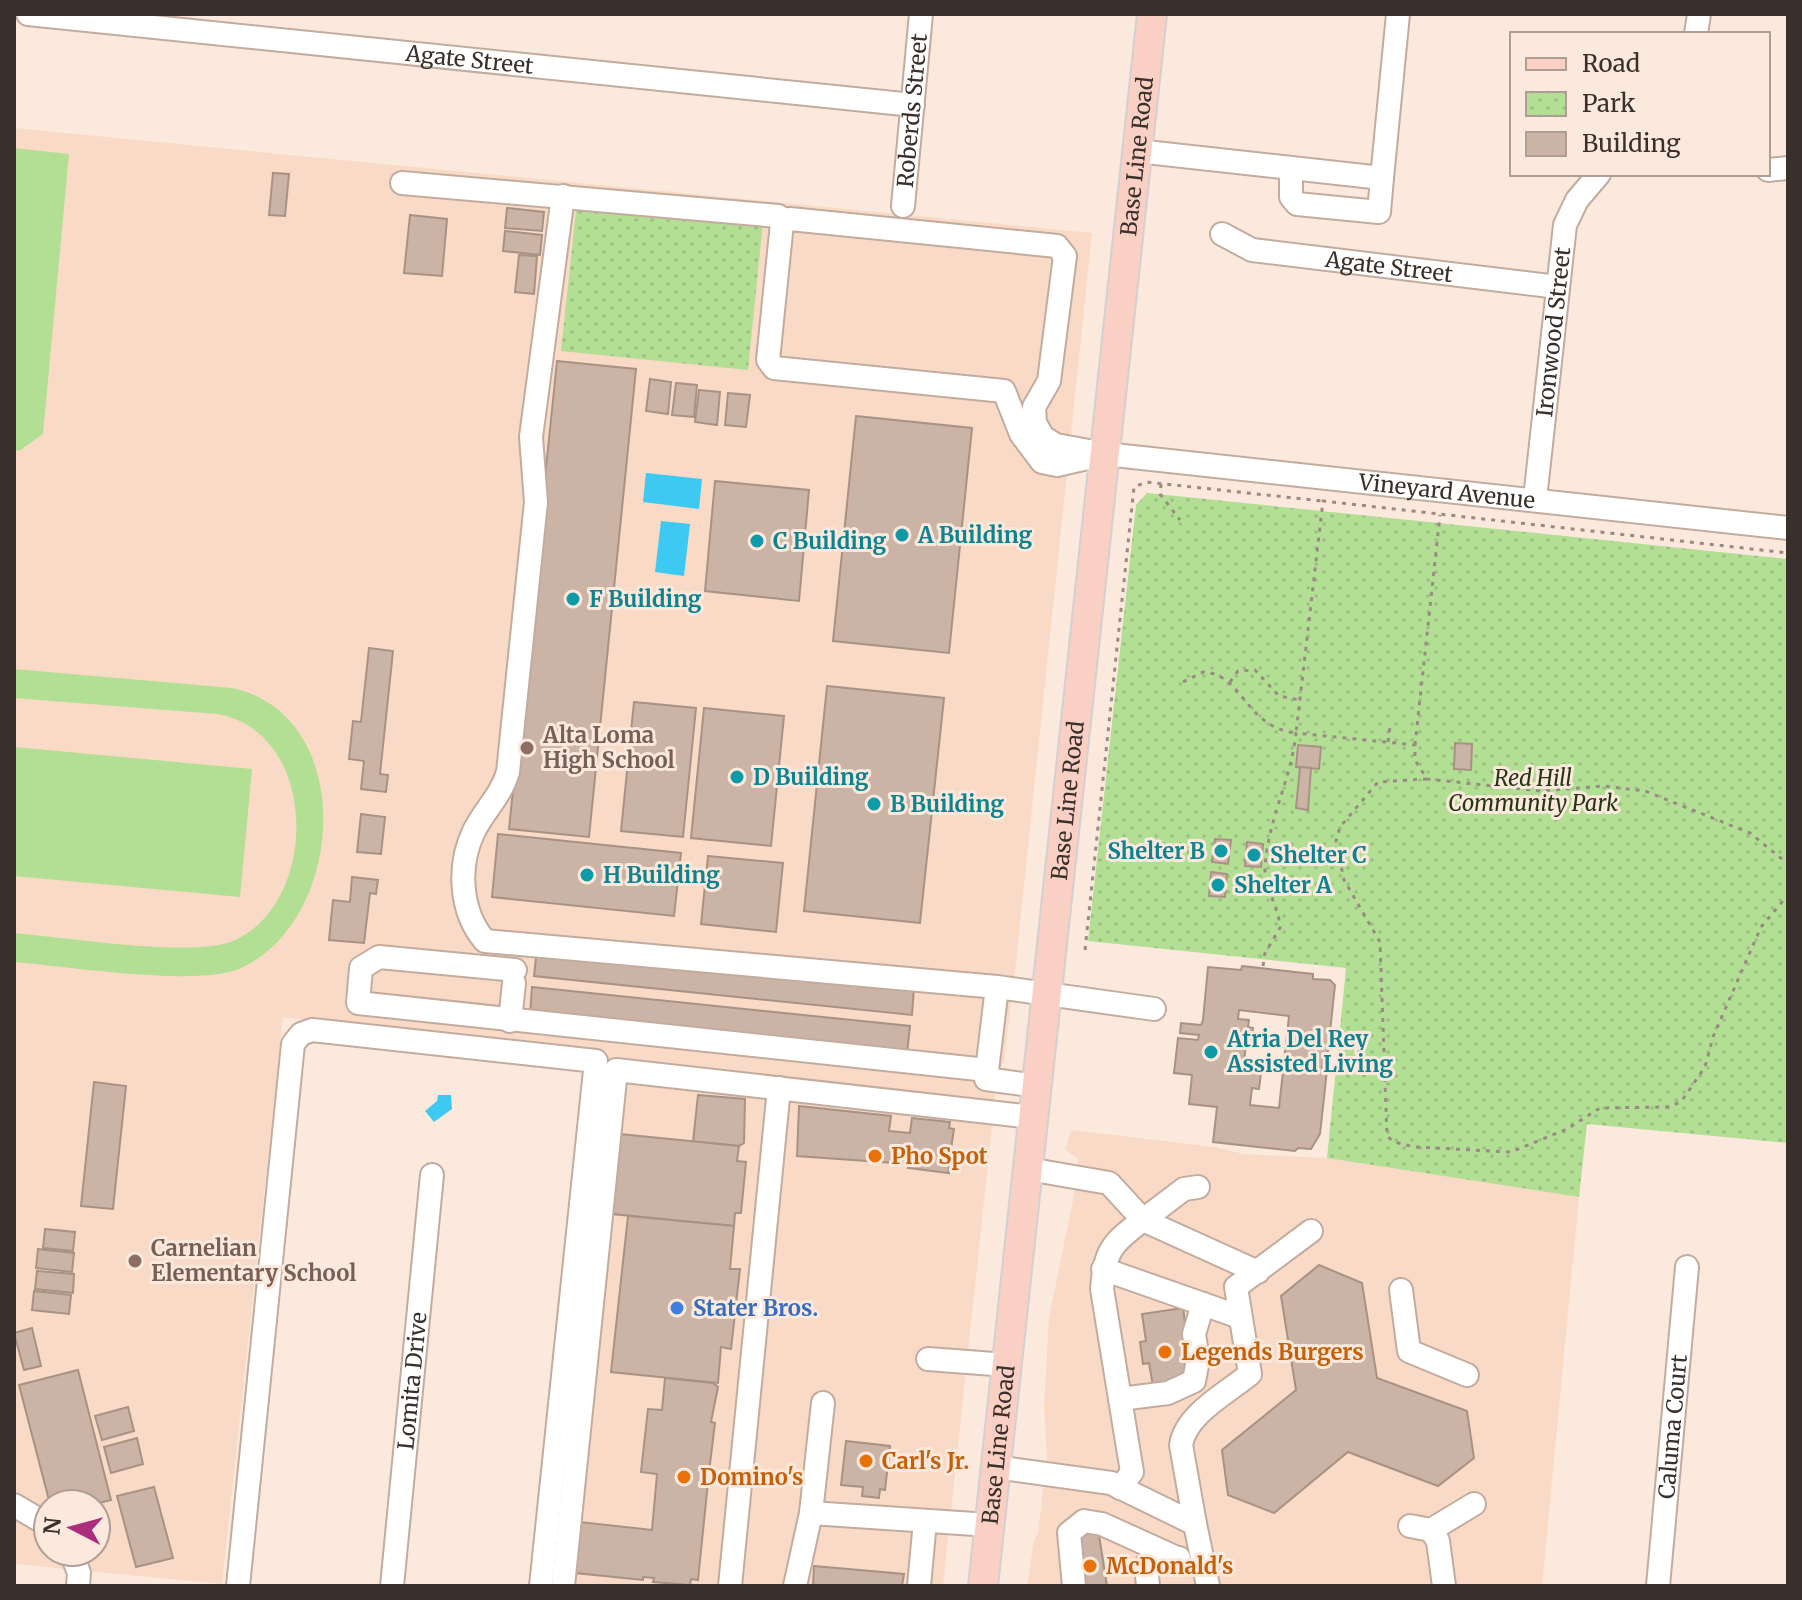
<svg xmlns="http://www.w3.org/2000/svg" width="1802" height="1600" viewBox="0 0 1802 1600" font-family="Merriweather,serif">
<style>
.built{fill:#f8dac6;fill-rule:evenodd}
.green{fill:#b3df95}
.park{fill:url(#park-dots)}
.water{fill:#3dc9f1}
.building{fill:#cbb4a6;stroke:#a89284;stroke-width:2;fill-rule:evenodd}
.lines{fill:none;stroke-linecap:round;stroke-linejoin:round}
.minor-casing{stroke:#c3ac9e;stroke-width:26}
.major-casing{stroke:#d3d1d0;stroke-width:32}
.path{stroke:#998b83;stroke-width:3;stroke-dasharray:4 6;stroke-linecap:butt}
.minor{stroke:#fff;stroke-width:22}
.major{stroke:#facfc4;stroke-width:28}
.culture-dot{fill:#0f9aa8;stroke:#fce9dd;stroke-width:3}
.education-dot{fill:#8d6e63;stroke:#fce9dd;stroke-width:3}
.food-dot{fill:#e8710a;stroke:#fce9dd;stroke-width:3}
.shop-dot{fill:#3f7fe0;stroke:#fce9dd;stroke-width:3}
.labels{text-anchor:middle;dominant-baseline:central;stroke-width:6;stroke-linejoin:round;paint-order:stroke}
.street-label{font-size:22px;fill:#39302b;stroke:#fce9dd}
.culture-label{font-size:22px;font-weight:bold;fill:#0d838f;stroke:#fce9dd;text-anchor:start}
.education-label{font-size:22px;font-weight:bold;fill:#785e54;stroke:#fce9dd;text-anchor:start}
.park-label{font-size:22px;font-style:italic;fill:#233713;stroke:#fce9dd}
.food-label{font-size:22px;font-weight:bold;fill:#c56008;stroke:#fce9dd;text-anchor:start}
.shop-label{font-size:22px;font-weight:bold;fill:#366cbe;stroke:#fce9dd;text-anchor:start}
</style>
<defs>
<pattern id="park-dots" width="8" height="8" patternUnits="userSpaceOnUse" patternTransform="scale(2)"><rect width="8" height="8" fill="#b3df95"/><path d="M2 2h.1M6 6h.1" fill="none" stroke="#9bc081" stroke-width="1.8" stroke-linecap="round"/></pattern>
</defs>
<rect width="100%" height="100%" fill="#fce9dd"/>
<!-- built -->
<g class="built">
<path d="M14,128L1092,233L1016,962L1004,1062L998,1070L943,1586H549L607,1051L283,1017L222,1584L14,1564ZM48,1504H96V1552H48Z"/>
<polygon points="1071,1130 1215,1147 1244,1154 1327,1158 1579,1197 1542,1586 1027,1586 1034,1540 1038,1533 1047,1458 1044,1406 1049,1318 1074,1195 1078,1159 1065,1149"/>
</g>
<!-- green -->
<g class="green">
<polygon points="14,148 69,154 43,434 19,451 14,450"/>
<path d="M14,669L232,688C359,715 346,923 239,969C195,987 66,966 14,962V933C63,937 193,958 233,941C321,903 319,731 217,714L14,698Z"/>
<polygon points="14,747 252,769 240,897 14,876"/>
</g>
<!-- park -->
<g class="park">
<polygon points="577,202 763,222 748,370 561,351"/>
<polygon points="1147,493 1788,559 1788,1143 1587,1124 1579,1197 1327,1158 1346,968 1088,941 1136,505"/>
</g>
<!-- water -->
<g class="water">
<polygon points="646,473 702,479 699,509 643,502"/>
<polygon points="661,521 690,524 684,576 655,572"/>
<polygon points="438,1095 451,1095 452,1109 434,1122 425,1111 437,1101"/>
</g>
<!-- building -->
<g class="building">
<polygon points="273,173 289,174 285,216 269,215"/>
<polygon points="507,208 544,212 542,231 505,228"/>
<polygon points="410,215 447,219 442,276 404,273"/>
<polygon points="505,231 542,235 540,255 503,251"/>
<polygon points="519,255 537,256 534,294 515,292"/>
<polygon points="557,361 636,369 589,837 509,829"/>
<polygon points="650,379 671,382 668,414 646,411"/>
<polygon points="676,383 697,385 694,417 672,415"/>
<polygon points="699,390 720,392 717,425 695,422"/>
<polygon points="728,393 750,395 746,427 725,425"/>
<polygon points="856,416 972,428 949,653 833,641"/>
<polygon points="715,481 809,490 799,601 705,591"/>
<polygon points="369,648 393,651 380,774 388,775 386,792 361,789 364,761 349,759 353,721 361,722"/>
<polygon points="827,686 944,698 920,923 804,911"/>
<polygon points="634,702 696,708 683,837 621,831"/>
<polygon points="704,708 784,716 771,846 691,838"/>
<polygon points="1455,743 1472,744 1471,770 1454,769"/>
<polygon points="1298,745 1321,747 1319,769 1296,767"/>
<polygon points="1300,767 1311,768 1308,810 1296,808"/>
<polygon points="361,814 385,817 381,854 357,852"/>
<polygon points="498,834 681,853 674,916 492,897"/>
<polygon points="1215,839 1231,840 1228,864 1212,862"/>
<polygon points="1247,842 1263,844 1261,867 1245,866"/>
<polygon points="708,856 783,863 776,932 701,924"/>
<polygon points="1211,872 1227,874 1225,897 1209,896"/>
<polygon points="352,877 378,880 376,894 370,893 364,943 329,940 333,900 350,902"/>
<polygon points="537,948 914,987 912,1015 534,976"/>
<path d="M1242,966L1313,974V979L1330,980L1335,985L1327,1060H1323L1322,1070H1327L1320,1134L1311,1149L1298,1148L1295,1151L1213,1142L1217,1107L1189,1104L1192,1075L1174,1073L1178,1038L1198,1040L1199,1035L1180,1033L1181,1023L1201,1025L1203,1020L1208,967L1241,970ZM1239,1010L1289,1016L1279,1108L1250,1105L1252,1088L1259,1089L1262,1064L1244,1063L1246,1043L1251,1044L1253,1028L1248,1027L1249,1020L1238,1019Z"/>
<polygon points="532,987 910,1026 907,1053 530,1015"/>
<polygon points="94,1082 126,1086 113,1209 81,1206"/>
<polygon points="698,1095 745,1099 744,1143 739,1146 693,1142"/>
<polygon points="799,1106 891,1116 889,1131 910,1133 912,1118 950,1122 949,1128 954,1129 951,1149 948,1149 949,1173 908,1168 909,1164 797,1156"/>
<polygon points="620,1134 739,1146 737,1161 746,1162 741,1213 735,1213 734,1226 612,1214"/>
<polygon points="628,1216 734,1226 730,1269 740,1269 731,1349 721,1347 718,1383 611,1372"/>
<polygon points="45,1229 75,1232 73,1251 43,1248"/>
<polygon points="38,1249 74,1253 72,1272 36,1268"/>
<polygon points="1319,1265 1362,1283 1377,1378 1467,1411 1474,1458 1438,1486 1348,1452 1274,1513 1228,1495 1222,1450 1296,1390 1281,1296"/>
<polygon points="37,1271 74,1274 73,1293 35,1289"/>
<polygon points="34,1291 71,1295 69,1314 32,1310"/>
<polygon points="1183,1308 1192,1371 1176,1377 1177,1382 1153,1386 1149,1363 1143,1364 1140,1342 1146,1341 1142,1314"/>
<polygon points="32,1328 41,1366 24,1370 14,1333"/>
<polygon points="78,1370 111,1500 95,1504 50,1504 19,1385"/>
<polygon points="665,1378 713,1383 718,1387 711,1422 715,1423 709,1472 705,1472 704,1481 708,1482 698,1580 691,1579 690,1585 653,1582 654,1578 643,1577 643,1580 575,1573 580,1522 652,1530 657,1474 641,1472 648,1409 662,1410"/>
<polygon points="128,1407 134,1431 102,1440 95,1416"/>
<polygon points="137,1438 143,1464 111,1473 104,1447"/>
<polygon points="846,1441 890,1446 885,1490 880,1489 879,1498 862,1496 863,1487 841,1485"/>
<polygon points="154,1487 173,1558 136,1567 117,1496"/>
<polygon points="1098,1529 1107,1586 1080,1586 1073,1541 1082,1531"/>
<polygon points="814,1566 904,1574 902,1586 813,1586"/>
</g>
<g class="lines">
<defs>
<g id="minor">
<path id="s1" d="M28,14L913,105"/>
<polyline points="1696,34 1699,14"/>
<polyline points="1137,151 1382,178 1398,14"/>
<polyline points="1291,168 1291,197 1297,204 1379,212 1382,178"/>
<polyline points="1768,170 1788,168"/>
<polyline points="402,183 778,216 786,221"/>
<path d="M563,196L531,437L536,502L508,772C501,796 485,809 474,831C457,866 460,912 485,941L997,987"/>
<path id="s2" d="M903,206L921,14"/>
<path id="s3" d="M1222,234L1252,250L1558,287"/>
<path id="s4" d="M1105,454L1057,465L1042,462L1021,434L1004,391L774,368L768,360L782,223L790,219L1057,246L1065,256L1049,381L1034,407L1035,423L1043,437L1056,445L1105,454L1788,528"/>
<path id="s5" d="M1535,499L1565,225L1577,200L1599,174"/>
<polyline points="515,970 379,957 361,968 358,1003 987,1070"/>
<polyline points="510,1021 514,983"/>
<polyline points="1037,1086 986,1079 997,987 1154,1009"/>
<polyline points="1028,1169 1109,1183 1143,1220 1184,1189 1198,1187"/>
<polyline points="1103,1269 1240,1317"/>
<polyline points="1401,1290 1409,1351 1467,1375"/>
<polyline points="928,1359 1007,1365"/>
<polyline points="1120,1399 1168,1393 1194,1381 1198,1360 1194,1334 1203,1304"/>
<polyline points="996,1467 1111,1483 1195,1524 1208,1586"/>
<path d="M1120,1488L1132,1472L1102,1289C1105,1250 1112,1243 1143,1220L1258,1272"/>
<polyline points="14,1505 48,1525"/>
<polyline points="811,1513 989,1525"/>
<path d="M1195,1524L1181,1445C1186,1414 1227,1393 1250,1374L1236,1287L1311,1231"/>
<polyline points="1410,1526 1431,1530 1438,1541 1444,1586"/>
<polyline points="1431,1530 1474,1504"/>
<polyline points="71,1552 79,1573 78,1586"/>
<polyline points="238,1586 293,1044 301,1034 312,1030 596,1061 541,1586"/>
<path id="s6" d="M392,1586L432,1175"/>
<polyline points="563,1586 616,1070 1033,1117"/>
<polyline points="730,1586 779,1088"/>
<polyline points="795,1586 811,1513 823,1403"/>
<polyline points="919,1586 925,1521"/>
<polyline points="1074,1586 1069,1533 1084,1521 1102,1524 1177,1558"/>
<polyline points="1148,1586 1146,1565 1179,1558"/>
<path id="s7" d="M1658,1586L1687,1267"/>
</g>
<g id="major">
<path id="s8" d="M983,1586L1152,14"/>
</g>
</defs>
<!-- minor casing -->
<use href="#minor" class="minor-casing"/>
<!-- major casing -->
<use href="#major" class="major-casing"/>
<!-- path -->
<g class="path">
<polyline points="1161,484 1160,494 1180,520"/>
<path d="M1183,682L1203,672C1244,674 1244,727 1296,733L1323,501L1788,553"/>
<polyline points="1230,682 1238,671 1255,670 1279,696 1300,700"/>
<polyline points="1388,742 1390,726"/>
<polyline points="1415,745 1440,515"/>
<polyline points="1427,779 1378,782 1340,827 1336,841 1344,880 1380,942 1387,1136 1394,1142 1415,1147 1511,1152 1567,1129 1600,1108 1667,1107 1681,1102 1705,1067 1713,1037 1761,927 1788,895"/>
<polyline points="1085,950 1134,487 1146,482 1322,501"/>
<path d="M1263,966L1265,953L1280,928C1279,907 1264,887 1265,867C1268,819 1291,780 1296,733L1415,745V760L1427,779L1541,791L1603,786L1645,791L1750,833L1788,864"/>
</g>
<!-- minor -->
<use href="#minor" class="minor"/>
<!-- major -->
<use href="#major" class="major"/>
</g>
<!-- markers -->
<g class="culture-dot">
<circle cx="902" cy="535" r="8"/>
<circle cx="757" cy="541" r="8"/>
<circle cx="573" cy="599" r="8"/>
<circle cx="737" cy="777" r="8"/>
<circle cx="874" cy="804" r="8"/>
<circle cx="1221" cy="851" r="8"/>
<circle cx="1254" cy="855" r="8"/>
<circle cx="587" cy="875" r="8"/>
<circle cx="1218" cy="885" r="8"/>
<circle cx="1211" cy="1052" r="8"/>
</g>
<g class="education-dot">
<circle cx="527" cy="748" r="8"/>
<circle cx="135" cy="1261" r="8"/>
</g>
<g class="food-dot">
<circle cx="875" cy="1156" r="8"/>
<circle cx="1165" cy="1352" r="8"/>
<circle cx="866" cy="1461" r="8"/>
<circle cx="684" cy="1477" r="8"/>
<circle cx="1090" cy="1566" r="8"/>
</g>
<circle class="shop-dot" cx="677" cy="1308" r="8"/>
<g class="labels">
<!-- street labels -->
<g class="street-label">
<text stroke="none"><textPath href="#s1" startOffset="444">Agate Street</textPath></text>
<text stroke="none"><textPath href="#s2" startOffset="96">Roberds Street</textPath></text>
<text stroke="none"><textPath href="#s8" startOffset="1438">Base Line Road</textPath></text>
<text stroke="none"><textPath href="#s3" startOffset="172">Agate Street</textPath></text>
<text stroke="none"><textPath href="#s5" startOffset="168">Ironwood Street</textPath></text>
<text stroke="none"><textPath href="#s4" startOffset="1412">Vineyard Avenue</textPath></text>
<text stroke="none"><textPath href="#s8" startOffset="790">Base Line Road</textPath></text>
<text stroke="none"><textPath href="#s6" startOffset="206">Lomita Drive</textPath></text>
<text stroke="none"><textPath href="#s7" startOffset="160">Caluma Court</textPath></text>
<text stroke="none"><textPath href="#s8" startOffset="142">Base Line Road</textPath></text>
</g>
<!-- culture labels -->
<g class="culture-label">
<text x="918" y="535">A Building</text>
<text x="773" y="541">C Building</text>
<text x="589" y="599">F Building</text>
<text x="753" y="777">D Building</text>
<text x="890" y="804">B Building</text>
<text x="1205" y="851" text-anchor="end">Shelter B</text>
<text x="1270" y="855">Shelter C</text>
<text x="603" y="875">H Building</text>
<text x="1234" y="885">Shelter A</text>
<text x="1227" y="1039">Atria Del Rey<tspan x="1227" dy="25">Assisted Living</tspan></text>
</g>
<!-- education labels -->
<g class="education-label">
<text x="543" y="735">Alta Loma<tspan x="543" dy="25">High School</tspan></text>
<text x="151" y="1248">Carnelian<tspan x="151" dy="25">Elementary School</tspan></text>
</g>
<!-- park labels -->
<g class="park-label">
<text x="1533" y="778">Red Hill<tspan x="1533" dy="25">Community Park</tspan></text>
</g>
<!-- food labels -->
<g class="food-label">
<text x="891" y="1156">Pho Spot</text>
<text x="1181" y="1352">Legends Burgers</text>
<text x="882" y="1461">Carl's Jr.</text>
<text x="700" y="1477">Domino's</text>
<text x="1106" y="1566">McDonald's</text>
</g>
<!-- shop labels -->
<g class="shop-label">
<text x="693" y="1308">Stater Bros.</text>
</g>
</g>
<!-- border -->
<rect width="1802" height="1600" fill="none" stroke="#39302b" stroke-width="32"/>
<!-- legend -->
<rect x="1510" y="32" width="260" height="144" fill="#fce9dd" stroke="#ae9f96" stroke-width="2"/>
<rect x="1526" y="58" width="40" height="12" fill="#facfc4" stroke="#ae9f96" stroke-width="2"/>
<text x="1582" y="72" font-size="24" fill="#39302b">Road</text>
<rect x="1526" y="92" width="40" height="24" fill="url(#park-dots)" stroke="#ae9f96" stroke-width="2"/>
<text x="1582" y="112" font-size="24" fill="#39302b">Park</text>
<rect x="1526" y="132" width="40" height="24" fill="#cbb4a6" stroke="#ae9f96" stroke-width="2"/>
<text x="1582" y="152" font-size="24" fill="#39302b">Building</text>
<!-- north arrow -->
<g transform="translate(72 1528) rotate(276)"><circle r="38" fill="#fce9dd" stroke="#ae9f96" stroke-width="2"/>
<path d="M0-6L14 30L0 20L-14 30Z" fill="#ab2d7c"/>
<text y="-12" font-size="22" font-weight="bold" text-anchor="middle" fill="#39302b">N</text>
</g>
</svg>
